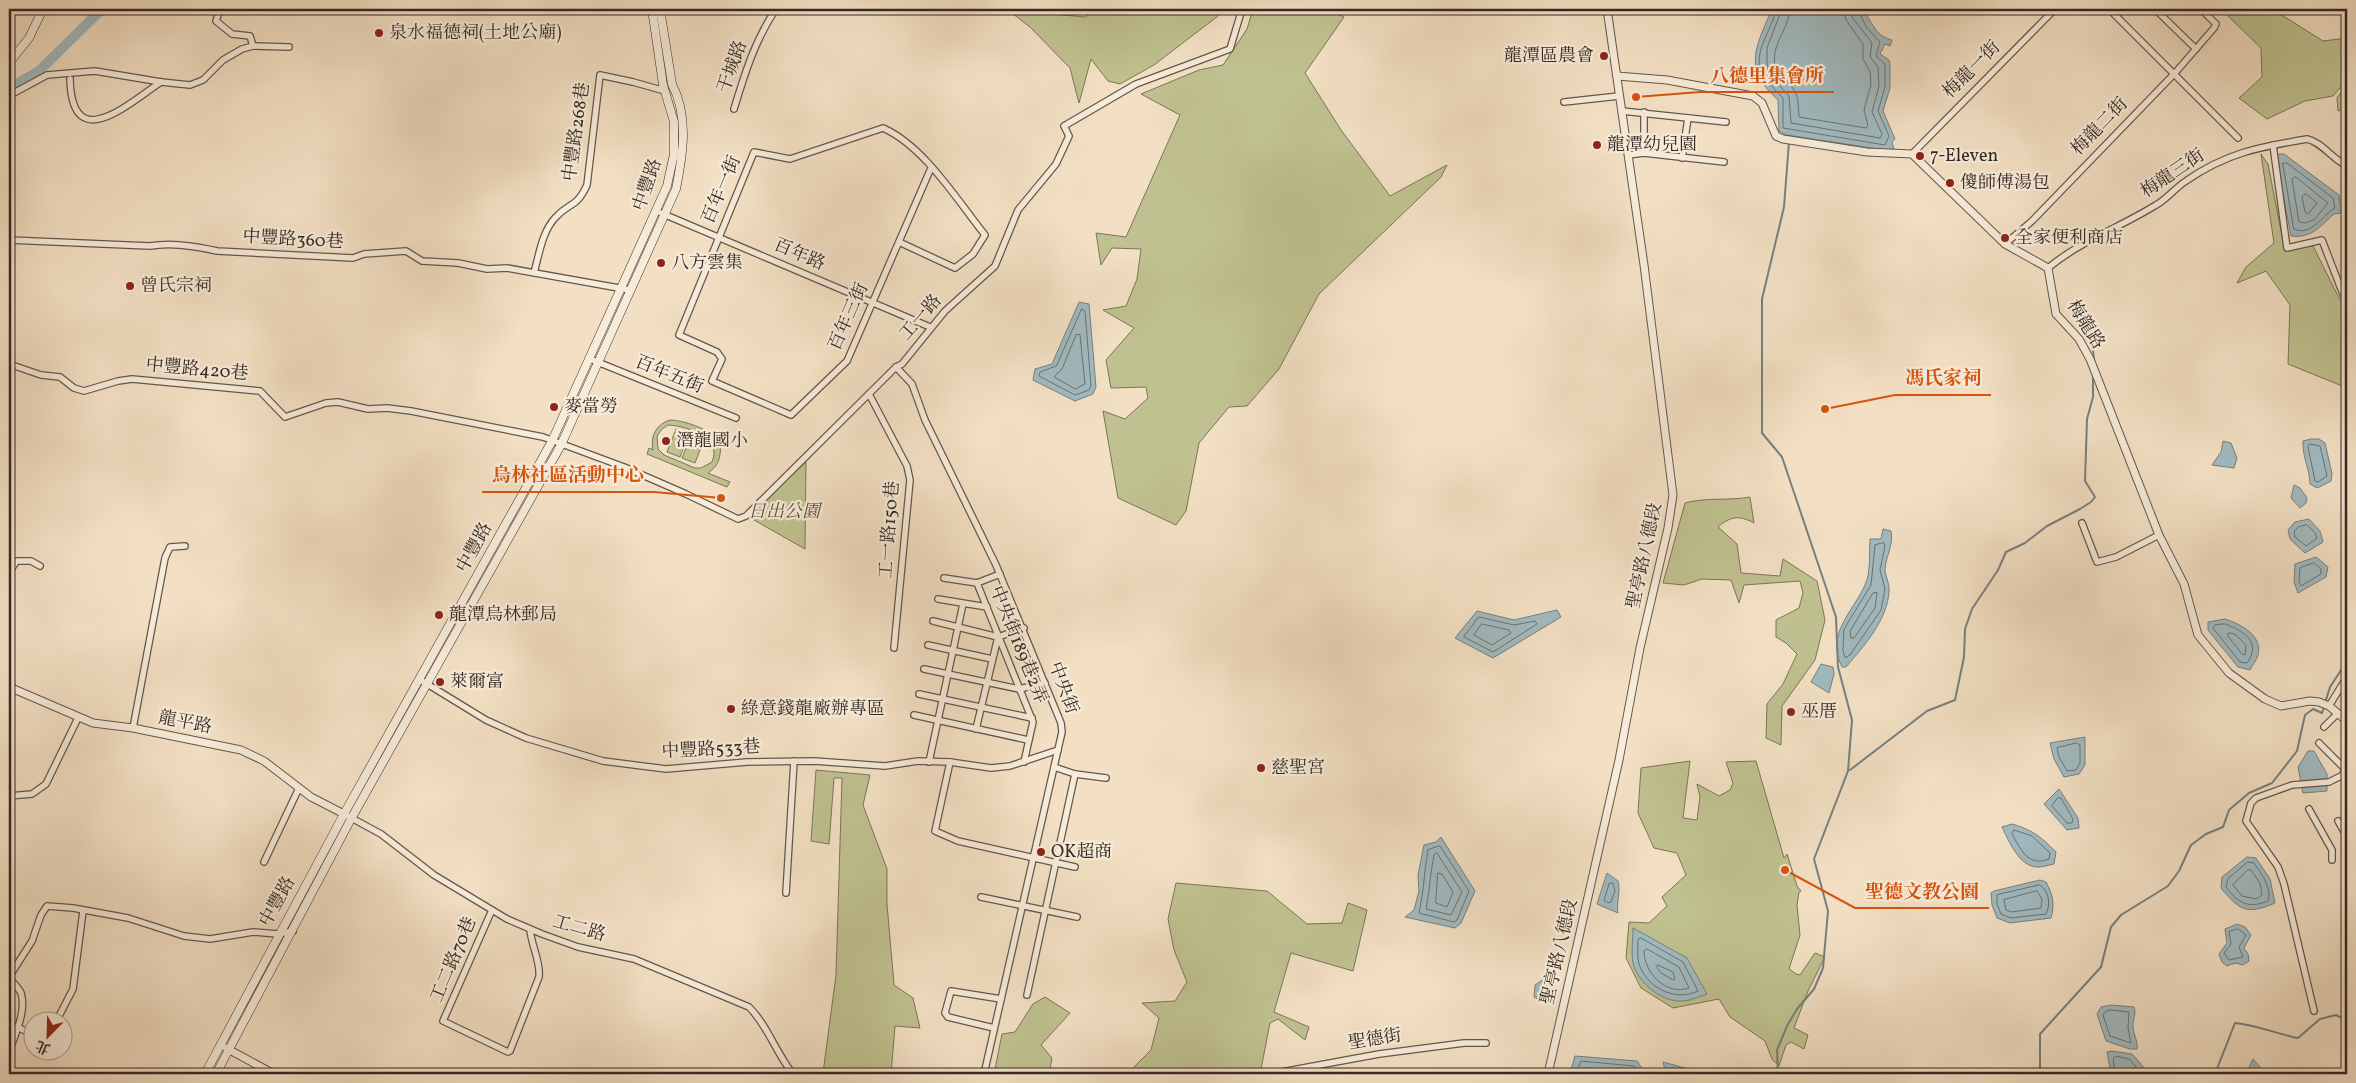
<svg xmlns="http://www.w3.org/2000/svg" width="2356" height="1083" viewBox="0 0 2356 1083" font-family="Vollkorn,'Noto Serif TC',serif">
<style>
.green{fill:#c0c190;stroke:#7a755a;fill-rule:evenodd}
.water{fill:#a1bac0;stroke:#768082}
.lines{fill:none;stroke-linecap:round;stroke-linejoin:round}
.shore{stroke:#6b7272;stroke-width:1}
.stream{stroke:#768082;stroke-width:2}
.river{stroke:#a1bac0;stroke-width:10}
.minor-casing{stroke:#64574c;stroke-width:8}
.tertiary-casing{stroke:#64574c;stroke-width:9}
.secondary-casing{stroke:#352924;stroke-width:9}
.minor{stroke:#f7ebd9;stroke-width:5.5}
.tertiary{stroke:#f7ebd9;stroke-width:7}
.secondary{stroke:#f7ebd9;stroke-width:8}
.poi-dot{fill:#8f2418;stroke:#f7ebd9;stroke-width:2}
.labels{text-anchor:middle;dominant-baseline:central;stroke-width:4.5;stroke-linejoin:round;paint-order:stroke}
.poi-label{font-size:18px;fill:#352924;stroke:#f7ebd9;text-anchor:start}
.street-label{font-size:18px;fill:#352924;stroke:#f7ebd9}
.park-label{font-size:18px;font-style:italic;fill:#584f3f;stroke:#f7ebd9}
.leader{fill:none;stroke:#d6540e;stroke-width:2}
.callout-dot{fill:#d6540e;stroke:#f7ebd9;stroke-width:2}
.callout-label{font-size:19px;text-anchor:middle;font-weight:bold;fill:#d6540e;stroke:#f7ebd9;stroke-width:4.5;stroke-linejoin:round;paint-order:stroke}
</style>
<rect width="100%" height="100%" fill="#f3e0c4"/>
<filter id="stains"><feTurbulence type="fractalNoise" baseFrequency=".004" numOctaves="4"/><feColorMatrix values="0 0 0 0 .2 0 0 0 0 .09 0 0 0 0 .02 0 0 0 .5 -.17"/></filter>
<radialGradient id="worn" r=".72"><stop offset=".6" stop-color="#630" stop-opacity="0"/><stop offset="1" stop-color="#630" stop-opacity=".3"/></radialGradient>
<!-- green -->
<g class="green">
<polygon points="1093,9 1213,9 1218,16 1154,65 1120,84 1108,81 1091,59 1079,103 1070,68 1030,27 1013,14 1050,14 1086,17"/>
<polygon points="1253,9 1327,9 1344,17 1305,73 1341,130 1390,196 1447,165 1441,177 1319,294 1279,369 1247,406 1229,407 1199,443 1186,511 1176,525 1118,498 1103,411 1125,419 1148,398 1146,387 1111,388 1106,360 1134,328 1103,310 1126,306 1137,279 1141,249 1112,248 1101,265 1096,233 1126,237 1180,115 1141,94 1199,70 1223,65 1247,29"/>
<polygon points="2229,9 2272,9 2323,41 2347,38 2347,80 2333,96 2305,101 2267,119 2239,98 2262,77 2261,48 2228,16"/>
<polygon points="2347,84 2347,107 2338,111 2337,98"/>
<polygon points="2261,154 2268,164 2284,246 2313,246 2341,302 2347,306 2347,388 2288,364 2290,305 2266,271 2237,283 2246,267 2274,243"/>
<path d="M670,420C683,420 709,429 717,439C721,443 721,449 720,454C719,463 715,468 708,473L730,482L727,487L647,454L649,448L653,450C650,435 657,424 670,420ZM668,425C687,426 723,438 712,462L701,468H695L664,455L658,449L657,436L662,429Z"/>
<polygon points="676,429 689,434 680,457 667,452"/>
<polygon points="691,435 704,440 695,463 682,458"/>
<polygon points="806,462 805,549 747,516"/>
<path d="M1750,497L1754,523C1739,515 1731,516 1718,527L1737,544L1741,573L1780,576L1783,559L1817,581L1825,620L1815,660L1782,706L1781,745L1766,738L1767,704L1783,684L1797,654L1786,643L1776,637V620L1799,608L1803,593L1800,581L1744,585L1739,603L1731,580L1702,579L1684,585L1663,583L1685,503C1706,497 1729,501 1750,497Z"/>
<polygon points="1690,761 1683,818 1697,820 1700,797 1697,784 1719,796 1730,790 1733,783 1726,762 1756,761 1784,858 1787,854 1797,886 1801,891 1799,892 1797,905 1800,935 1789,969 1796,974 1800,975 1815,953 1825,957 1808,991 1794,1028 1808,1035 1804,1049 1791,1042 1786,1045 1779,1066 1772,1059 1765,1041 1730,1017 1719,999 1673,1008 1641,988 1626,958 1629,922 1649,923 1667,906 1662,897 1686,875 1677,853 1654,848 1638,813 1641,768"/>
<polygon points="816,770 870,775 863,805 887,869 887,904 894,985 913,998 920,1028 895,1026 891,1074 823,1073 836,975 842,778 834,778 829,844 811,841"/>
<polygon points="1176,883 1267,891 1307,924 1342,923 1348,903 1367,910 1353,971 1291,953 1274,1012 1309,1027 1305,1040 1278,1019 1270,1023 1260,1074 1133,1074 1132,1069 1151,1050 1159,1018 1142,1003 1175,1001 1187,982 1174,950 1168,919"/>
<polygon points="1045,997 1070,1013 1041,1045 1052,1058 1049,1074 994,1074 1002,1034 1015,1032 1033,1004"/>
</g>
<!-- water -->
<g class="water">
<path d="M1772,9H1862C1864,13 1867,14 1869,19C1875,29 1879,37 1892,40L1890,46L1885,44L1880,54L1889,60L1890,64V88L1883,111L1895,139L1892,142L1894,149L1885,150L1787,135L1779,131L1778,100C1742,68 1756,47 1772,9Z"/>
<path d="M2279,154H2284L2339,195L2340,205L2347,208V212L2334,214C2321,225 2312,239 2291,236L2276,157Z"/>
<polygon points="1079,302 1089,304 1096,387 1093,394 1075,401 1033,380 1035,369 1052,364"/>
<path d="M2311,439H2319L2325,443L2332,474L2331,481L2317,488L2310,484C2310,470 2302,456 2303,441Z"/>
<polygon points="2223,441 2231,443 2237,458 2234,468 2212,465 2221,452"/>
<polygon points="2294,485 2300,488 2307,498 2306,503 2300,508 2291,498"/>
<polygon points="2309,519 2320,531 2323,542 2305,553 2290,539 2288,530 2295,522"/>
<path d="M1883,529L1891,531C1894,545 1886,555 1885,569C1885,576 1890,584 1889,591C1888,619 1864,646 1846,667H1842C1825,634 1853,612 1865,585C1871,573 1869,553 1870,539H1881Z"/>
<polygon points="2316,557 2328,567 2326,577 2298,593 2294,582 2295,564"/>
<polygon points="1557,610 1561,617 1493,658 1455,638 1477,611 1514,620"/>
<path d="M2225,619C2240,624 2263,635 2258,655C2257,660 2252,665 2250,670L2238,667L2208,630V622Z"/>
<polygon points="1821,664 1833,667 1834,674 1829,693 1811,682"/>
<polygon points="2085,737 2085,765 2079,774 2064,777 2054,759 2050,743"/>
<polygon points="2308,751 2314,751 2327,774 2327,791 2303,793 2298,767"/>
<polygon points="2059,789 2078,818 2079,828 2067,830 2044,804"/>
<path d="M2012,824C2033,830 2041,837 2056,852L2054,864C2049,865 2043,867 2038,867C2019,867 2009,841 2002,827Z"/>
<polygon points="1441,837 1475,891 1461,923 1455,928 1405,917 1414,910 1419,891 1418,875 1424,845 1436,842"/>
<path d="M2247,857L2256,858L2270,879L2275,903C2247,915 2240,911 2221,888L2222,877Z"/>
<path d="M1607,873L1618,881C1621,893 1616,901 1618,913L1597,904Z"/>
<path d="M2040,880L2046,882C2053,895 2055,904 2051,918L2010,923L1997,918L1992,905L1991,893L1994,891Z"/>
<polygon points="2237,924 2245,927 2251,935 2244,948 2248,954 2249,961 2243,965 2235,963 2227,966 2222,962 2219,954 2227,943 2225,929"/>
<path d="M1633,928L1687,958L1707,994C1698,997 1688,1002 1678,1001C1659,1000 1637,981 1633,963C1631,952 1633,939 1633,928Z"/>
<polygon points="1556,976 1552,999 1546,1003 1534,997 1535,985 1544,979"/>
<path d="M2111,1005L2134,1007C2137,1014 2132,1020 2133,1028C2134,1036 2138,1041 2137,1049H2130L2106,1041L2097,1014L2101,1007Z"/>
<polygon points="2112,1051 2132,1054 2147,1071 2147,1074 2111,1074 2107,1052"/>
<polygon points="1575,1056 1637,1061 1646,1074 1570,1074"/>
<polygon points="2253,1059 2266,1074 2246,1074"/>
<polygon points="1663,1062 1692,1070 1691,1074 1666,1074"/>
</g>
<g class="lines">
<!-- shore -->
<g class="shore">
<path d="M1776,9C1773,30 1749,55 1764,78C1770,85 1777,91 1783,98V128L1885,145L1889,136L1878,111L1885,87V64L1876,56L1880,42L1867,28L1857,9"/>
<polyline points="1782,9 1767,48 1767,63 1768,73 1789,96 1791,123 1880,138 1882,134 1872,112 1879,86 1878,67 1870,57 1872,43 1852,17 1851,9"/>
<path d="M1790,9C1789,29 1771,44 1775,65C1776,76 1789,81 1794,90C1799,97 1798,108 1799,117L1866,128L1868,126L1864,110L1871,85L1870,71L1863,59V44L1846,20L1843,9"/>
<path d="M2283,163H2287L2333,198L2335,208C2322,215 2312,237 2294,229Z"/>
<polygon points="2296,177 2328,203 2315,219 2306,223 2299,222 2292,179"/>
<polygon points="2306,194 2317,203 2308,214 2305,212 2302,197"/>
<polygon points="1082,309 1085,311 1091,386 1089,390 1075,395 1039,376 1040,372 1056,366"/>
<polygon points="1080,335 1085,384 1075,389 1054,377 1062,369 1076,335"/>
<polygon points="2310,444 2320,446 2327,476 2318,482 2315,481 2308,447"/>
<polygon points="2307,525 2315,533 2317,538 2306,546 2295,537 2294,532 2298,527"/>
<polygon points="1884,543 1885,546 1880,570 1885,589 1881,610 1850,655 1845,658 1843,650 1844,629 1871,585 1875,545"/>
<polygon points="2314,563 2321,569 2321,574 2301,586 2299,581 2300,568"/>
<polygon points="1877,593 1875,608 1854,638 1851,638 1850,631 1873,593"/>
<polygon points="1479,617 1514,625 1535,621 1537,624 1493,652 1464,637"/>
<polygon points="1482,624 1509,630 1511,633 1492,645 1474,635"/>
<path d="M2225,624C2244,631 2262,642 2247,663L2240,662L2213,628L2215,625Z"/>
<polygon points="2231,633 2236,635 2246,645 2245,655 2242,654 2228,636 2228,634"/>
<polygon points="2077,743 2080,745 2080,763 2076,770 2067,771 2059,757 2057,748"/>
<polygon points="2058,798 2061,798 2073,819 2072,823 2067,823 2052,806"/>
<path d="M2014,830L2032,836L2050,853L2049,859C2028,867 2021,850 2012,834Z"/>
<path d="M1440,846L1469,891L1457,920L1454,922L1419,913C1424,892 1424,871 1428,850Z"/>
<path d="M1437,853L1462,892L1451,915L1426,909C1430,891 1430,873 1434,855Z"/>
<path d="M2248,862L2254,863C2261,874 2272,887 2268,901C2248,909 2238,903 2226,887L2228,879Z"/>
<polygon points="2248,870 2251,870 2260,883 2262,895 2256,899 2242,896 2233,885"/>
<polygon points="1438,873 1442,874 1453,892 1447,907 1436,903"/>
<polygon points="1613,883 1615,891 1611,902 1608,903 1604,900 1609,884"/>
<path d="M2040,885C2049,891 2051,904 2046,914L2011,918L2001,914L1997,904V895Z"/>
<polygon points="2037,891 2042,899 2041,908 2012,912 2006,910 2004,900"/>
<polygon points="2238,929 2246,935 2239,947 2243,957 2229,960 2224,953 2231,944 2229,932"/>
<path d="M1641,938L1683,962L1698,991C1675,1002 1647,988 1639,964C1637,957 1638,948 1638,940Z"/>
<path d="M1647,949L1679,967L1689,988C1666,996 1644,973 1644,951Z"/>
<polygon points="1658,965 1673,972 1675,979 1673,980 1661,973 1657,968"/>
<polygon points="2111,1010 2129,1012 2128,1028 2131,1043 2110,1036 2103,1015 2105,1012"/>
<polyline points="1576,1074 1581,1061 1634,1066 1640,1074"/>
<polyline points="1582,1074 1586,1068 1630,1072 1633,1074"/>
<polyline points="2115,1074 2113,1059 2116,1056 2129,1059 2142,1074"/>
</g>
<!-- stream -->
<g class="stream">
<polyline points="2080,316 2091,328 2094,361"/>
<polyline points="2325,703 2330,687 2347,661"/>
<polyline points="1850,770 1927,711 1955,700 1964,657 1965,629 1972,609 1998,570 2006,552 2025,543 2047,526 2080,509 2091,502 2095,497 2085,481 2087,419 2093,397 2093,376"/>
<polyline points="1778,1074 1777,1050 1787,1026 1797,1009 1814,989 1823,968 1828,911 1814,859 1848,771 1852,720 1838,667 1836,617 1782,457 1762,433 1762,299 1784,207 1789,142"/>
<polyline points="2040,1074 2040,1034 2101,967 2111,927 2121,915 2168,886 2179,871 2191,845 2206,834 2223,827 2229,810 2249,793 2272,783 2297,751 2305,715 2313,709 2322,713 2324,707"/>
<path d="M2215,1074L2235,1023C2257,1025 2277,1034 2298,1038L2320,1019L2336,1015L2347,1021"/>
</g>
<!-- river -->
<polyline class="river" points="9,88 39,71 102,9"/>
<defs>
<g id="minor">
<polyline points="220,9 216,21 232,34 250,36 253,46"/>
<polyline points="2109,9 2238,138"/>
<polyline points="2155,9 2196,49"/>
<path d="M70,79C72,156 128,104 161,82"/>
<polyline points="9,89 12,94 47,75 95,71 161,82 190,85 203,80 223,60 242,49 253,46 289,47"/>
<polyline points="1564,102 1619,96"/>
<path d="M734,109C745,73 755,40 776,9"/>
<polyline points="1622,111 1726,122"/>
<polyline points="2273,145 2287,248 2322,240 2343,294 2347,300"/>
<polyline points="1644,153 1644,112"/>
<polyline points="1912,154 2055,9"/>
<polyline points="1628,155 1644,153 1724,162"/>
<polyline points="1682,158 1688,118"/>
<polyline points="661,213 930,327"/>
<path d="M9,240L150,246C171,242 196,246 217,251L353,258L364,254L406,251L422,261L458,263L487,269L507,268L630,290"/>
<path d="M899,242L955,268L973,254L985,235C957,200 924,146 883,128L790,159L754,152L679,335L717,352L722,359L712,381L791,415L847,361L931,168"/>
<polyline points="2005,244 2032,221 2175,73 2214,28 2216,24 2201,9"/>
<path d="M2048,268C2082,240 2119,228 2156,205C2167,199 2175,188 2186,181C2226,153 2259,147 2307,139C2322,142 2332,159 2347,166"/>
<path d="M534,273C539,255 542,232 555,218C569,202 576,209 587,185L600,75L633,82L665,91"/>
<polyline points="590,359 736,418"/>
<polyline points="9,364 41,375 60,377 74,388 84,391 118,381 132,379 260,391 285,417 326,403 338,402 368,409 387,408 411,411 543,437 624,467 686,494 738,519 746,516 896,367 902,364 945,311 995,266 1018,210 1056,164 1069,136 1064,126 1136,84 1230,49 1242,9"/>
<polyline points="896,367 912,384 925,420 996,565 1061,723 1062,732 984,1074"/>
<polyline points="869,394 907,466 910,480 894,648"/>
<polyline points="2082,523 2097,562 2116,557 2159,535"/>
<polyline points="9,572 17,561 31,561 40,566"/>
<polyline points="944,578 977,583 1000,574"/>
<polyline points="977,583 1033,722 1024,762"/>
<polyline points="938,599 987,607"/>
<polyline points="933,621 998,637"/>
<polyline points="998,637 1024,628"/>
<polyline points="928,645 992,659"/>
<polyline points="924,669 1019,689 1045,683"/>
<polyline points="9,671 12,688"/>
<polyline points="419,679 486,720 526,738 603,761 666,769 747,762 814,761 885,766 918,761 950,762 991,768 1010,766 1058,750"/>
<polyline points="919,694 1032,718"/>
<polyline points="2329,706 2347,677"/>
<polyline points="914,715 1028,740"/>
<polyline points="2324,727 2338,713"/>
<polyline points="133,728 165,558 170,547 185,546"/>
<polyline points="976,729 998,637"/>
<polyline points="2319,743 2347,771"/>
<polyline points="929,762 963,604"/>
<polyline points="950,762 935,831 958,841 1075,867"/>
<polyline points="1054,767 1075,774 1106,778"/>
<polyline points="9,796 32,794 46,784 78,718"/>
<polyline points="2309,809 2332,850 2332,860"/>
<path d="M344,814L381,834L434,875L507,919L542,934L578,947L634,959L749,1007C768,1026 776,1053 793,1074"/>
<polyline points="2338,821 2347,837"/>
<polyline points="264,862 299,788"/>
<polyline points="786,893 794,761"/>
<polyline points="981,897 1077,917"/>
<path d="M492,910L443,1021L508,1052L510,1051L539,977C541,962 531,945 530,929"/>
<polyline points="9,977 32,941 41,915 47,906 73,908 128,918 184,936 210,939 253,932 278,934 293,931"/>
<path d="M9,977C12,982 19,988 21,993C27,1012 14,1036 9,1053"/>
<polyline points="1027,995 1075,774"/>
<polyline points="2314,1011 2284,884 2278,867 2246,821 2251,803 2256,798 2292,785 2329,782 2341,776 2347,769"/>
<polyline points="57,1020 73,989 83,911"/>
<polyline points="17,1027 32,1034"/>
<polyline points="994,1028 948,1017 945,1013 951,991 1001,999"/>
<polyline points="1270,1074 1379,1054 1464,1043 1486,1043"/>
</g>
<g id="tertiary">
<polyline points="1617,76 1667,80 1753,96 1762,103 1776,136 1783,139 1867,152 1912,154 2005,244 2048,268 2056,314 2079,339 2090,359 2159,535 2184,584 2198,635 2229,673 2265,699 2281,706 2310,701 2319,702 2329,706 2347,721"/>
<polyline points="9,687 93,723 133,728 241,750 264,761 311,797 344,814"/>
<polyline points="226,1048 274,1074"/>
<polyline points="1548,1074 1619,760 1640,648 1668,528 1673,495 1644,265 1607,9"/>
</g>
<g id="secondary">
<polyline points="9,63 29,38 43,9"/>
<polyline points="205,1074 344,814 552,441 667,186 674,154 674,122 663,85 652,9"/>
<path d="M216,1074L351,819L561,445L676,189C683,154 689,117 672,84L660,9"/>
</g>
</defs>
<!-- minor casing -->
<use href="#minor" class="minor-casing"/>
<!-- tertiary casing -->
<use href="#tertiary" class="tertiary-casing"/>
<!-- secondary casing -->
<use href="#secondary" class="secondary-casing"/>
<!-- minor -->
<use href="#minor" class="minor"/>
<!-- tertiary -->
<use href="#tertiary" class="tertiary"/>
<!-- secondary -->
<use href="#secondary" class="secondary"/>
</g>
<!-- markers -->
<g class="poi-dot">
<circle cx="379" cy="33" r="5"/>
<circle cx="1604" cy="56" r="5"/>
<circle cx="1597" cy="145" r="5"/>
<circle cx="1920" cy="156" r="5"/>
<circle cx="1950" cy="183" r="5"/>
<circle cx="2005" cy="238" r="5"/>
<circle cx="661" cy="263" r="5"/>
<circle cx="130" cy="286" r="5"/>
<circle cx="554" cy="407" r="5"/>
<circle cx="666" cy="441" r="5"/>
<circle cx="439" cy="615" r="5"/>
<circle cx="440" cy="682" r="5"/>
<circle cx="731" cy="709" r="5"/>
<circle cx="1791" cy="712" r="5"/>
<circle cx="1261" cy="768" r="5"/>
<circle cx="1041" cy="852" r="5"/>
</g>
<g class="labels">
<!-- poi labels -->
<g class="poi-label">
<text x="389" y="33">泉水福德祠(土地公廟)</text>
<text x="1594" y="56" text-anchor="end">龍潭區農會</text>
<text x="1607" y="145">龍潭幼兒園</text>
<text x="1930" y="156">7-Eleven</text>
<text x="1960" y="183">傻師傅湯包</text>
<text x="2015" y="238">全家便利商店</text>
<text x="671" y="263">八方雲集</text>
<text x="140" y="286">曾氏宗祠</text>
<text x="564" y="407">麥當勞</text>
<text x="676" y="441">潛龍國小</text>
<text x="449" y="615">龍潭烏林郵局</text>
<text x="450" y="682">萊爾富</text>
<text x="741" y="709">綠意錢龍廠辦專區</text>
<text x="1801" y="712">巫厝</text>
<text x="1271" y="768">慈聖宮</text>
<text x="1051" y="852">OK超商</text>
</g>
<!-- street labels -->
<g class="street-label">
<text transform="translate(733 67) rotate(-70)">干城路</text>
<text transform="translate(1972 70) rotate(-45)">梅龍一街</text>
<text transform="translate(2100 127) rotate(-46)">梅龍二街</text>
<text transform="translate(577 132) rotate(-82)">中豐路268巷</text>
<text transform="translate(2173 174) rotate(-34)">梅龍三街</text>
<text transform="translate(648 185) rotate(-71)">中豐路</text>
<text transform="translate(722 190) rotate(-67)">百年一街</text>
<text transform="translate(293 240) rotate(3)">中豐路360巷</text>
<text transform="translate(799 255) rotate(23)">百年路</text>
<text transform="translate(849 317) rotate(-66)">百年三街</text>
<text transform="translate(921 318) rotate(-49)">工一路</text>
<text transform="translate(2085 325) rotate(58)">梅龍路</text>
<text transform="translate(197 370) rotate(5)">中豐路420巷</text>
<text transform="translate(669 375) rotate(22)">百年五街</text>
<text transform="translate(890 530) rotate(-86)">工一路150巷</text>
<text transform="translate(475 548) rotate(-61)">中豐路</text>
<text transform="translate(1645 556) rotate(-78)">聖亭路八德段</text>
<text transform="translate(1018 645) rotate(68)">中央街189巷2弄</text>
<text transform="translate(1063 688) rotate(70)">中央街</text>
<text transform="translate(185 723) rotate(11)">龍平路</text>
<text transform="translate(711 750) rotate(-3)">中豐路533巷</text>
<text transform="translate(278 902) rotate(-61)">中豐路</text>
<text transform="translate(579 929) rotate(16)">工二路</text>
<text transform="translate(1560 952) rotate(-77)">聖亭路八德段</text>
<text transform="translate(454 960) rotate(-67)">工二路70巷</text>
<text transform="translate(1375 1040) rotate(-9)">聖德街</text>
</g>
<!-- park labels -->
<g class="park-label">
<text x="784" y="512">日出公園</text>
</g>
</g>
<!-- callouts -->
<path class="leader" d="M1636 97L1700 92H1834M1825 409L1895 395H1991M721 498L654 492H482M1785 870L1855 908H1989"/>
<g class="callout-dot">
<circle cx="1636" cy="97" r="5"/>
<circle cx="1825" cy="409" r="5"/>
<circle cx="721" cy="498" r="5"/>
<circle cx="1785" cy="870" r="5"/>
</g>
<g class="callout-label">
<text x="1767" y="82">八德里集會所</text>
<text x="1943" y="384">馮氏家祠</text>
<text x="568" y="481">烏林社區活動中心</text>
<text x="1922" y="898">聖德文教公園</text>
</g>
<!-- margin -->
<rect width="2356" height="1083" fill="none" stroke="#f3e0c4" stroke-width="30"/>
<rect x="10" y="10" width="2336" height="1063" fill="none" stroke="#352924" stroke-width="2.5"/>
<rect x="15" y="15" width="2326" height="1053" fill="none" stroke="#352924"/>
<!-- north arrow -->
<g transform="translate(48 1036) rotate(203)"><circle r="24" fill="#f7ebd9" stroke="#a99d91"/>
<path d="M0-4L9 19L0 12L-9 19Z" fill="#8f2418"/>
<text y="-8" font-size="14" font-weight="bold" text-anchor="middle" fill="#352924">北</text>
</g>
<rect width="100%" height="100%" filter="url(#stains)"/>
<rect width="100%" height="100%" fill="url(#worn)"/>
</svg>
